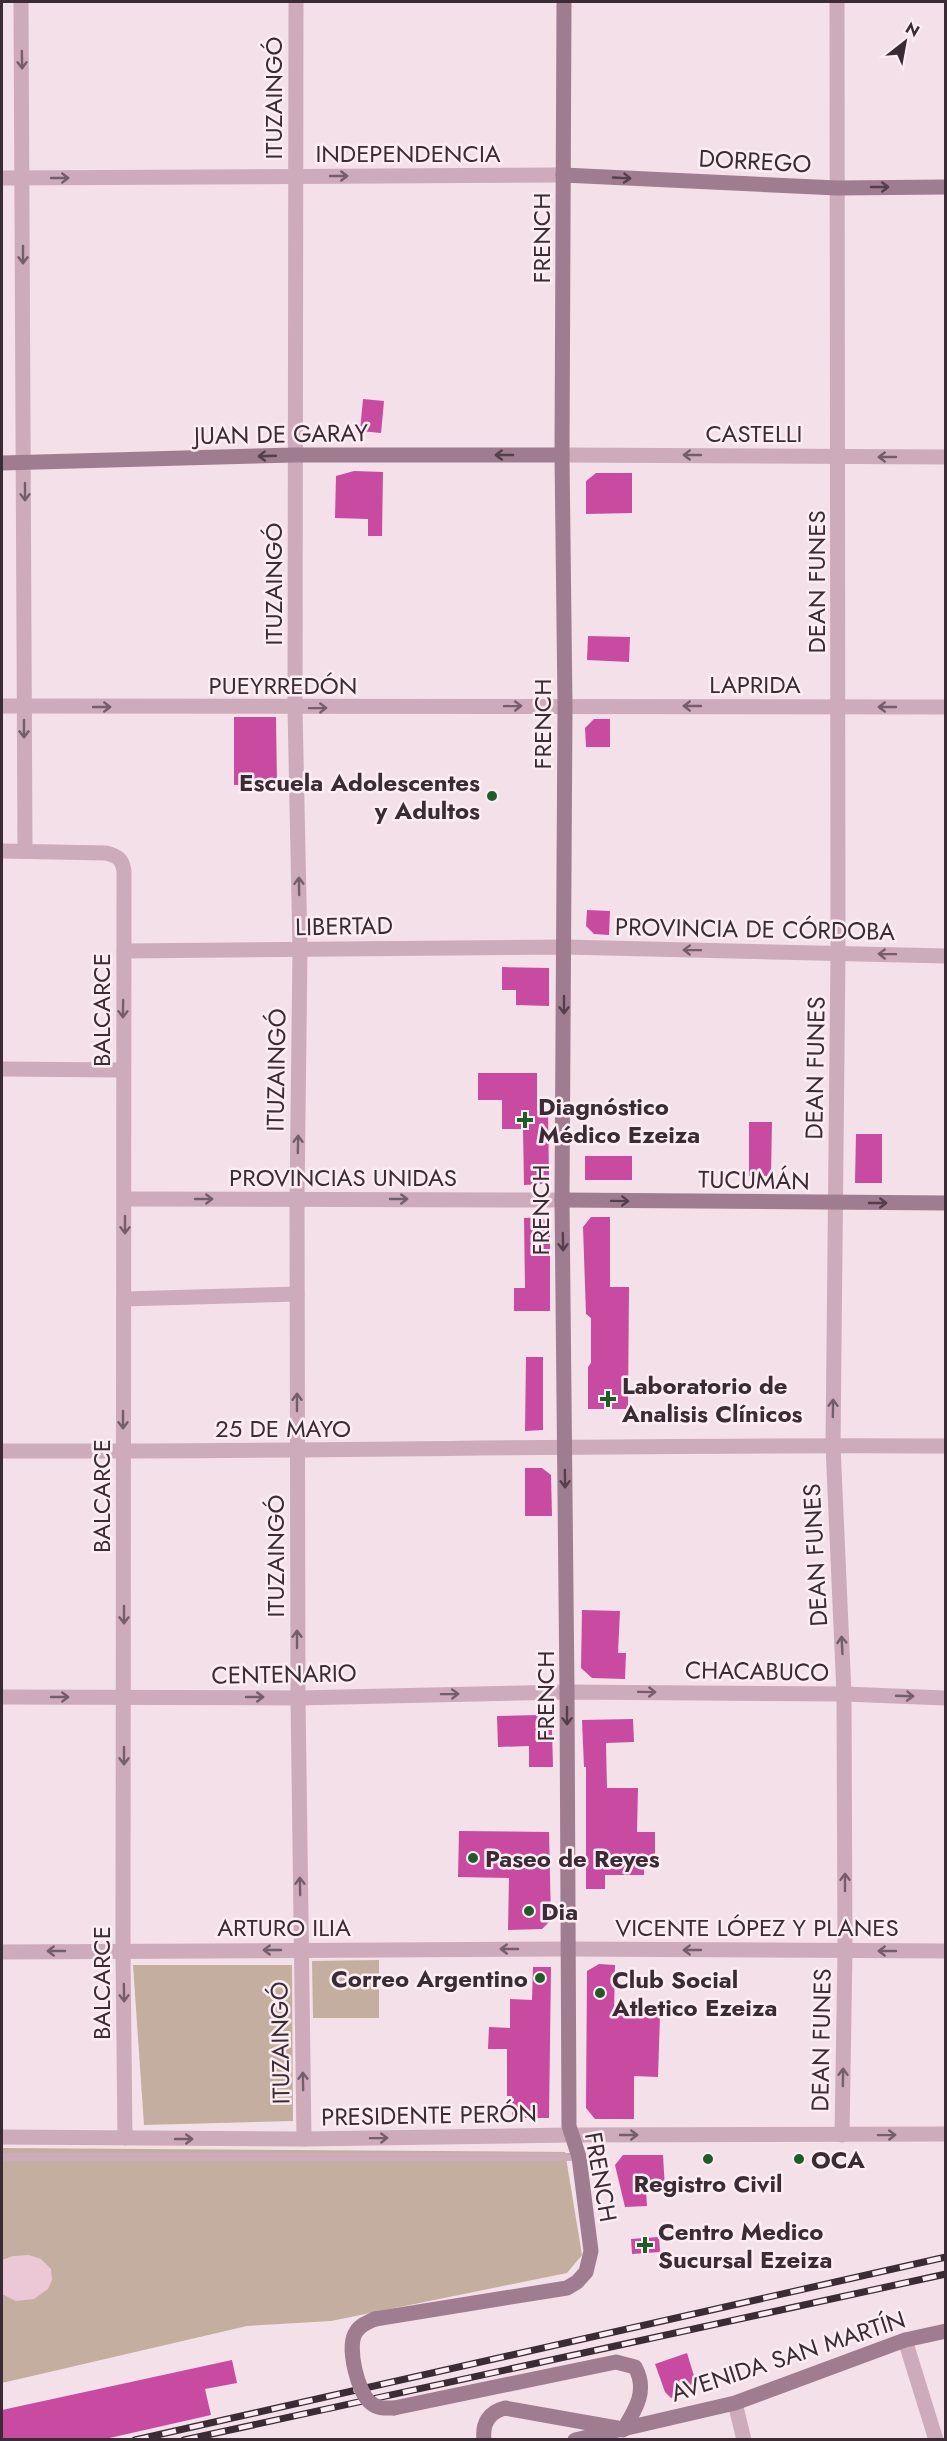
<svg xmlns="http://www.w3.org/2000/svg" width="947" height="2441" viewBox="0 0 947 2441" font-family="Jost,sans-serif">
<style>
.green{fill:#c4ae9f}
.plaza{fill:#ecc7d5}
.building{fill:#c84aa1}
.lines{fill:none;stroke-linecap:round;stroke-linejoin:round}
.lane{stroke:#cdabbb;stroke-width:8}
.street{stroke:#cdabbb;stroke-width:15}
.secondary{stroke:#a07c91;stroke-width:15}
.rail-casing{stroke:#3a2b34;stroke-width:7}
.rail{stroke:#fbedf2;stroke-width:4.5;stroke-dasharray:14;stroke-linecap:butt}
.secondary-bridge{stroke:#a07c91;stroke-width:15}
.oneway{stroke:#755e6a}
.oneway2{stroke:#543f4b}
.poi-dot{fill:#1f5d27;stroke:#fbedf2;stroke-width:2}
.labels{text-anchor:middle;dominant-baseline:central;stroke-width:5;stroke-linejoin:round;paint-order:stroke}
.street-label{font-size:24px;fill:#3a2b34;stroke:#fbedf2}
.poi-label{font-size:24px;font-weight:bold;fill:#3a2b34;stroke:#fbedf2;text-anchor:start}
</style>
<rect width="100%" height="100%" fill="#f4e0e8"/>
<!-- green -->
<g class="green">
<polygon points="379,1960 379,2018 313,2018 312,1961"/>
<polygon points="133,1965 292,1965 293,2121 144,2125"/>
<polygon points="2,2148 565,2152 582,2255 567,2273 331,2321 247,2326 2,2383"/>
</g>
<!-- plaza -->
<polygon class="plaza" points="29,2255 41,2259 51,2269 52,2280 48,2289 34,2299 16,2301 2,2294 2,2260 13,2256"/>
<!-- building -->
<g class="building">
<polygon points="363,399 384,401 381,433 360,431"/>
<polygon points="354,471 383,472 382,536 368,536 368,519 335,518 336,476"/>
<polygon points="596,473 632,473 632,513 586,514 586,481"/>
<polygon points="588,636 630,637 629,662 587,660"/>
<polygon points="234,717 276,717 277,785 234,785"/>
<polygon points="594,719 610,719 610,747 586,747 585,728"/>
<polygon points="587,910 610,911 609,935 594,934 586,926"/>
<polygon points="502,967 549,968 549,1006 516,1005 516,990 502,990"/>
<polygon points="478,1073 537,1073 537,1110 548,1110 549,1176 543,1184 524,1185 523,1129 502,1129 502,1100 478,1100"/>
<polygon points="749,1122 772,1122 771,1176 749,1176"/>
<polygon points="856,1134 882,1134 882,1183 855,1183"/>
<rect x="585" y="1156" width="47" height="24"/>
<polygon points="542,1217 550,1227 550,1311 514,1311 514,1288 525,1288 524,1218"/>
<polygon points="591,1217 610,1217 610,1287 629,1287 628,1409 588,1409 588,1367 591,1363 591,1318 586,1314 583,1227"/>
<polygon points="526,1357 543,1357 543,1430 525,1431"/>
<polygon points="525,1468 542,1468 551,1475 552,1516 525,1516"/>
<polygon points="582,1610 620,1611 618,1653 626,1653 625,1679 592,1678 581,1668"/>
<polygon points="539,1715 552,1730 553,1767 529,1767 529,1746 498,1747 497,1716"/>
<polygon points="633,1719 634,1742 606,1743 607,1788 638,1788 637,1832 655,1832 655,1857 644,1856 644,1875 605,1875 605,1889 586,1889 586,1767 584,1767 582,1720"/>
<polygon points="459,1831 549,1832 551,1920 542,1929 508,1930 509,1878 458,1877"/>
<polygon points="599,1964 615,1965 614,2015 660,2016 658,2077 634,2076 634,2119 595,2119 586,2108 587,1971"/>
<polygon points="533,1967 551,1967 549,2118 512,2118 512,2096 507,2096 507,2049 488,2049 489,2027 510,2028 510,1999 532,2000"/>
<polygon points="623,2155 663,2155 665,2189 646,2190 647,2206 625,2207 615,2165"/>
<polygon points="659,2237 660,2252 632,2254 631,2239"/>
<polygon points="687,2353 698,2389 671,2398 665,2392 655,2364"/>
<polygon points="232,2360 237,2383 205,2389 211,2415 105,2439 2,2439 2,2410"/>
</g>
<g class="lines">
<!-- lane -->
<polyline class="lane" points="2,2157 579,2157"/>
<!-- street -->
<g class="street">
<polyline points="21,2 25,851"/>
<polyline points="296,2 295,708 300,949 297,1199 298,1698 304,2139"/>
<polyline points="837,2 838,953 833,1445 844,1694 845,1951 842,2135"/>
<polyline points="2,178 563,175"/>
<polyline points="562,455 946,457"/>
<polyline points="2,706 946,707"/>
<path d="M2,851L106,853C117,856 122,858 124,871L123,1951L125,2138"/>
<polyline points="124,951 564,947 946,956"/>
<polyline points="2,1069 122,1070"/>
<polyline points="125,1199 562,1200"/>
<polyline points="124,1299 297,1294"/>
<path d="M2,1451C316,1452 631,1444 946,1446"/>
<polyline points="2,1697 298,1698 567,1692 844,1694 946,1698"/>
<polyline points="2,1952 567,1949 946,1951"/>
<polyline points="2,2137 304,2139 570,2135 946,2134"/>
<polyline points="905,2340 936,2440"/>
<polyline points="735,2403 744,2440"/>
</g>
<!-- secondary -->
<g class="secondary">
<polyline points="563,175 837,188 946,187"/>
<polyline points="2,463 295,455 562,455"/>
<polyline points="562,1200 946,1203"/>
<polyline points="375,2319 567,2288 577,2282 586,2272 591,2251 579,2157 569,2126 567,1692 562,1200 565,706 562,455 564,2"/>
<path d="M394,2408L616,2362L635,2367C648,2390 636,2409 623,2430"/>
<path d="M484,2440C482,2423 489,2412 505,2408L617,2428"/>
<polyline points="575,2440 735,2403 905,2340 946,2331"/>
</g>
<defs>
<g id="rail">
<polyline points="135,2440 946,2257"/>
<polyline points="184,2440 946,2274"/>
</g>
</defs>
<!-- rail casing -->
<use href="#rail" class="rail-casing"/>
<!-- rail -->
<use href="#rail" class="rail"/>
<!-- secondary-bridge -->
<path class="secondary-bridge" d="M375,2319C368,2322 360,2325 356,2332C346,2346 358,2394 371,2403C378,2409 386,2408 394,2408"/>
</g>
<!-- one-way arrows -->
<defs><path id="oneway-shaft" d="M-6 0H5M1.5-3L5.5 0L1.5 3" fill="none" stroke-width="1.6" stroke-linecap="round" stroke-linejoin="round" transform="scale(1.5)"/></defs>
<g class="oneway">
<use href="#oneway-shaft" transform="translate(22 60) rotate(89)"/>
<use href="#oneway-shaft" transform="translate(339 176)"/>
<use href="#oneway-shaft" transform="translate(60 178)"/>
<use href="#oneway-shaft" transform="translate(23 255) rotate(90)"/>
<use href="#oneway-shaft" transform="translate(692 455) rotate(-180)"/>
<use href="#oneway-shaft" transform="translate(887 457) rotate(-180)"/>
<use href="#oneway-shaft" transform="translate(25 492) rotate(90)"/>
<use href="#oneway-shaft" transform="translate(513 706) rotate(-1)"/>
<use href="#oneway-shaft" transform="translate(692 706) rotate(-180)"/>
<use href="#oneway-shaft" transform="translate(102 707)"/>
<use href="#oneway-shaft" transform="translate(887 707) rotate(-180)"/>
<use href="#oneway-shaft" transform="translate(318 708) rotate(-1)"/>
<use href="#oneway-shaft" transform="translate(24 729) rotate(90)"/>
<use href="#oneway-shaft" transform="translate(299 886) rotate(-91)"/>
<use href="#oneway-shaft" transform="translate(692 950) rotate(-179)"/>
<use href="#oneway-shaft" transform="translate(887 954) rotate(-179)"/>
<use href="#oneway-shaft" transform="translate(123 1009) rotate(91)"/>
<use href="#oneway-shaft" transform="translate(298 1144) rotate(-89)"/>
<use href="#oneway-shaft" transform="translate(204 1199)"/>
<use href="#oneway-shaft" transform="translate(399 1199)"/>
<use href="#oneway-shaft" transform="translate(125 1225) rotate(90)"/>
<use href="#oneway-shaft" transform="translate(297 1402) rotate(-90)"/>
<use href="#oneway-shaft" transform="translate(833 1408) rotate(-89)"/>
<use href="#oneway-shaft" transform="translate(123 1420) rotate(90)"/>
<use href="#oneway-shaft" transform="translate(124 1615) rotate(90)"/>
<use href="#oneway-shaft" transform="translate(297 1639) rotate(-90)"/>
<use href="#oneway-shaft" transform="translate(842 1645) rotate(-93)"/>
<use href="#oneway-shaft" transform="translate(647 1692) rotate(1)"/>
<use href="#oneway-shaft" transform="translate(450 1694) rotate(-1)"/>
<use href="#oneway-shaft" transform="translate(905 1696) rotate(2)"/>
<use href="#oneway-shaft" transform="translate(60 1697)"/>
<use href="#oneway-shaft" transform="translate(255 1697)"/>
<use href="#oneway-shaft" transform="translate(124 1756) rotate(90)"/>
<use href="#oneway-shaft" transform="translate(845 1882) rotate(-90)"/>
<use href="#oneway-shaft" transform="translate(300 1886) rotate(-91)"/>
<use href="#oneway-shaft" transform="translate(509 1949) rotate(180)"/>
<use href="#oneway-shaft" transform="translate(272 1950) rotate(180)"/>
<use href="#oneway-shaft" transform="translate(692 1950) rotate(-180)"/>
<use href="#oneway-shaft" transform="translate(56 1951) rotate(180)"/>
<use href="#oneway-shaft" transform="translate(887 1951) rotate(180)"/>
<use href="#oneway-shaft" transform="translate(124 1993) rotate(89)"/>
<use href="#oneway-shaft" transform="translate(843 2077) rotate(-89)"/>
<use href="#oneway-shaft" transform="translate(303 2081) rotate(-91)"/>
<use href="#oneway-shaft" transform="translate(629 2135)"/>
<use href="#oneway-shaft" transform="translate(887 2135) rotate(-1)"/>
<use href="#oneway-shaft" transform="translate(379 2138) rotate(-1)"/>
<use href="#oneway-shaft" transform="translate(184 2139)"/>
</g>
<g class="oneway2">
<use href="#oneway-shaft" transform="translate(622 178) rotate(3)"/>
<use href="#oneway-shaft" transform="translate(880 187)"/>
<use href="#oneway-shaft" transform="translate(504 455) rotate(180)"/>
<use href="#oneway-shaft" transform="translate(267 456) rotate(178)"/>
<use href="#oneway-shaft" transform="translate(564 1005) rotate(90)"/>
<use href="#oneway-shaft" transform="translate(620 1201) rotate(1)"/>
<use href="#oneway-shaft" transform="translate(878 1203)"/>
<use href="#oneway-shaft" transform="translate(563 1242) rotate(89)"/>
<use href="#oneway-shaft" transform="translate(565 1479) rotate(89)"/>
<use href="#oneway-shaft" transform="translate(567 1716) rotate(90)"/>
</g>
<!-- markers -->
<g class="poi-dot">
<circle cx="492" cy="796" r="6"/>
<path d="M522 1111h6v6h6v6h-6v6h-6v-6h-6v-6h6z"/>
<path d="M605 1390h6v6h6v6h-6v6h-6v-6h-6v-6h6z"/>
<circle cx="473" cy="1858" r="6"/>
<circle cx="529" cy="1911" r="6"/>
<circle cx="540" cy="1978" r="6"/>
<circle cx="600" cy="1993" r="6"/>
<circle cx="708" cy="2159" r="6"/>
<circle cx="799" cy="2159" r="6"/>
<path d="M642 2236h6v6h6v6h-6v6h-6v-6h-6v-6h6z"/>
</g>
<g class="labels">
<!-- street labels -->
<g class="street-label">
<text transform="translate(273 98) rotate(-90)">ITUZAINGÓ</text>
<text x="408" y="153">INDEPENDENCIA</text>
<text transform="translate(755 161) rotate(3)">DORREGO</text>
<text transform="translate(541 238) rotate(-90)">FRENCH</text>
<text x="754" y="433">CASTELLI</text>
<text transform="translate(281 434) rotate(-1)">JUAN DE GARAY</text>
<text transform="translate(816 582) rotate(-90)">DEAN FUNES</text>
<text transform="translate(273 584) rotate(-90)">ITUZAINGÓ</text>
<text x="755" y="684">LAPRIDA</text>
<text x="283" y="685">PUEYRREDÓN</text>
<text transform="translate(542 724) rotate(-90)">FRENCH</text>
<text transform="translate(344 926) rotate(-1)">LIBERTAD</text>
<text transform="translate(755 929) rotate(1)">PROVINCIA DE CÓRDOBA</text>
<text transform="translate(101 1010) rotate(-90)">BALCARCE</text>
<text transform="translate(815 1068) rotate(-89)">DEAN FUNES</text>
<text transform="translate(276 1070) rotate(-89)">ITUZAINGÓ</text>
<text x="343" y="1177">PROVINCIAS UNIDAS</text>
<text transform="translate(754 1180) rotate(1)">TUCUMÁN</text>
<text transform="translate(540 1210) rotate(-90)">FRENCH</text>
<text x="283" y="1428">25 DE MAYO</text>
<text transform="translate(101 1496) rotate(-90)">BALCARCE</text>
<text transform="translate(815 1555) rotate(-93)">DEAN FUNES</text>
<text transform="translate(275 1556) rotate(-90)">ITUZAINGÓ</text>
<text transform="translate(757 1671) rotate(1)">CHACABUCO</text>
<text transform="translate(284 1674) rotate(-1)">CENTENARIO</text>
<text transform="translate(545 1696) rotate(-90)">FRENCH</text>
<text x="284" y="1927">ARTURO ILIA</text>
<text x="757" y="1927">VICENTE LÓPEZ Y PLANES</text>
<text transform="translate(101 1983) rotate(-90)">BALCARCE</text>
<text transform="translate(821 2040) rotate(-89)">DEAN FUNES</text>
<text transform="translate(280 2043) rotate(-91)">ITUZAINGÓ</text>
<text transform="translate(429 2115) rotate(-1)">PRESIDENTE PERÓN</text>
<text transform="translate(601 2177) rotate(80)">FRENCH</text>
<text transform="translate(788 2356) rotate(-18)">AVENIDA SAN MARTÍN</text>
</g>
<!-- poi labels -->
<g class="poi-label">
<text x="480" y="782" text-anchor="end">Escuela Adolescentes<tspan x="480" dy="28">y Adultos</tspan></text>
<text x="538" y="1106">Diagnóstico<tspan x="538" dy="28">Médico Ezeiza</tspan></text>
<text x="622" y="1385">Laboratorio de<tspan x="622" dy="28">Analisis Clínicos</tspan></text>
<text x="485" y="1858">Paseo de Reyes</text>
<text x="541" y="1911">Dia</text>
<text x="528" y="1978" text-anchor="end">Correo Argentino</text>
<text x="612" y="1979">Club Social<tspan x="612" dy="28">Atletico Ezeiza</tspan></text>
<text x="811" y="2159">OCA</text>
<text x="708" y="2183" text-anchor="middle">Registro Civil</text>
<text x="658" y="2231">Centro Medico<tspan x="658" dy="28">Sucursal Ezeiza</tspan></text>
</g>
</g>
<!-- border -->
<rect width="947" height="2441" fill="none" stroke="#3a2b34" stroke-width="6"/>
<!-- north arrow -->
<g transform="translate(905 42) rotate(31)" stroke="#fbedf2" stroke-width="4.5" paint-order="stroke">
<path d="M0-4.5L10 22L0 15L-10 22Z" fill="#3a2b34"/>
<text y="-9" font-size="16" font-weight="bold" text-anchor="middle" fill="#3a2b34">N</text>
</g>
</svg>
